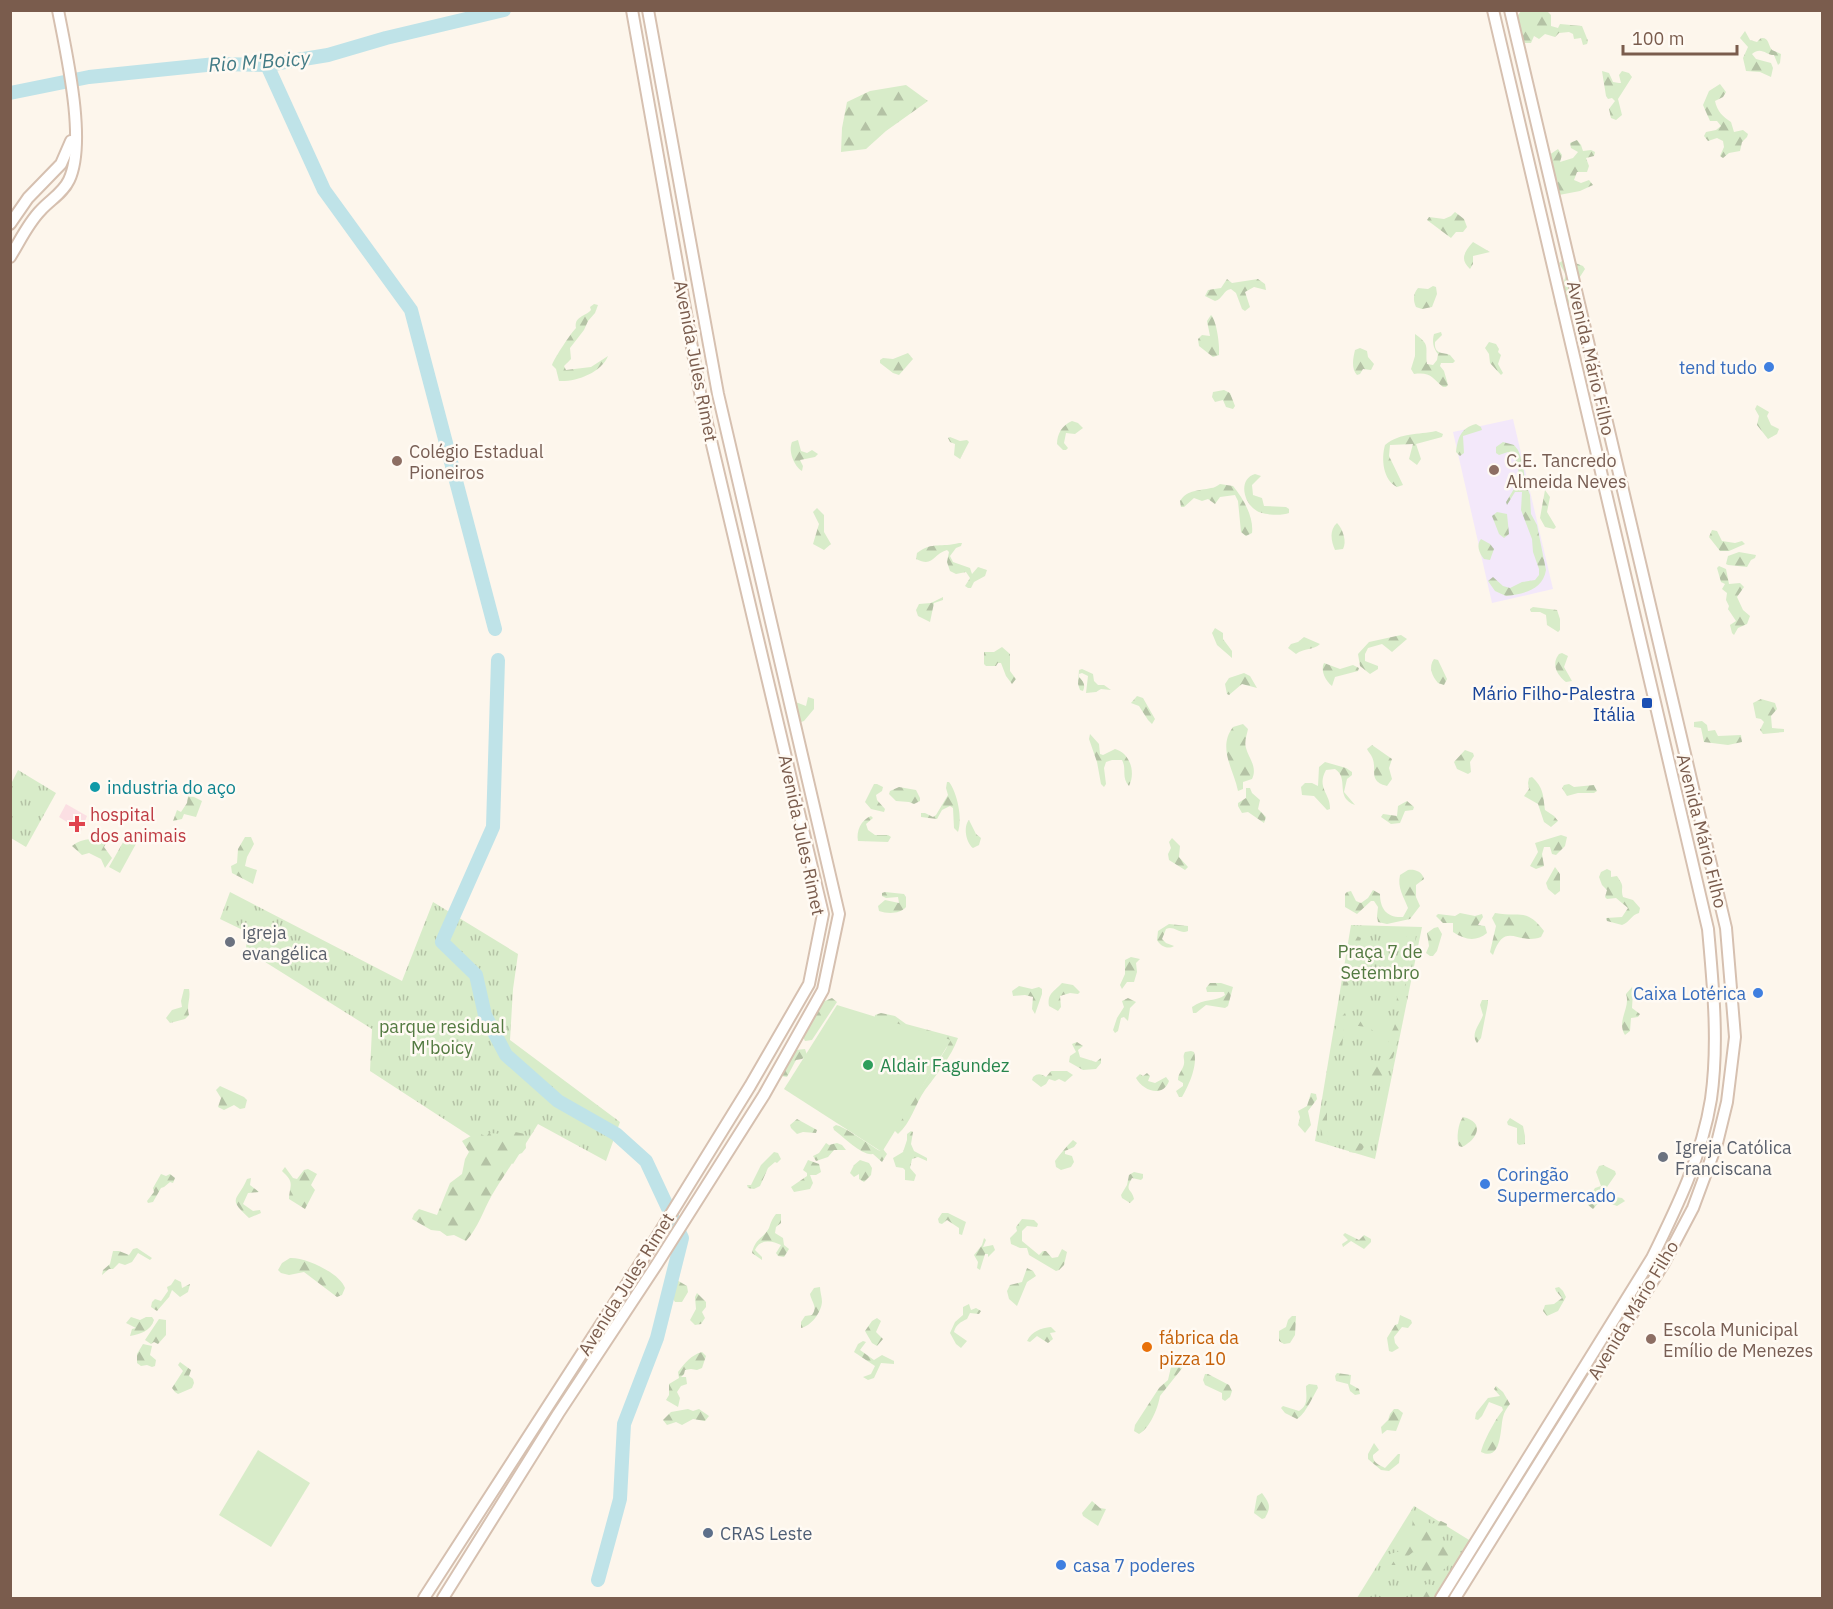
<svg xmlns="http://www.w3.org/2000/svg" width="1833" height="1609" viewBox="0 0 1833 1609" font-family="'IBM Plex Sans',sans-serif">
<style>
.education{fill:#f3e8fa}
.medical{fill:#fbdfe3}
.grass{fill:url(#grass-tufts)}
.forest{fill:url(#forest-firs)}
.pitch{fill:#d8ecc9}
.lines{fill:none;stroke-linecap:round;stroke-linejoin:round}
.river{stroke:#bfe3e8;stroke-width:14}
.secondary-casing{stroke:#d6c0b0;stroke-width:14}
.secondary{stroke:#fff;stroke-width:10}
.shop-dot{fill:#3f7fe0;stroke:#fffaf3;stroke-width:2}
.education-dot{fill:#8d6e63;stroke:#fffaf3;stroke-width:2}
.transit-dot{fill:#1a4fb4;stroke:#fffaf3;stroke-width:2}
.culture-dot{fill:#0f9aa8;stroke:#fffaf3;stroke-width:2}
.health-dot{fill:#e0444e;stroke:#fffaf3;stroke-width:2}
.worship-dot{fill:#6b7280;stroke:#fffaf3;stroke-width:2}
.leisure-dot{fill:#2e9e5b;stroke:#fffaf3;stroke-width:2}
.food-dot{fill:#e8710a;stroke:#fffaf3;stroke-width:2}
.service-dot{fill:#5c6f8a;stroke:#fffaf3;stroke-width:2}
.labels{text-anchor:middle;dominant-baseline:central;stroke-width:5;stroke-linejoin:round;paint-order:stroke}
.street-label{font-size:18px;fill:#7a5c4d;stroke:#fffaf3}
.shop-label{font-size:18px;fill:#366cbe;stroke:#fffaf3;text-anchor:end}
.education-label{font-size:18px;fill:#785e54;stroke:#fffaf3;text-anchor:start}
.transit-label{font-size:18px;fill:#164399;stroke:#fffaf3;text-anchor:end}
.culture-label{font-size:18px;fill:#0d838f;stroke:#fffaf3;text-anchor:start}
.health-label{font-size:18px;fill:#be3a42;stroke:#fffaf3;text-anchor:start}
.worship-label{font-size:18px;fill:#5b616d;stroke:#fffaf3;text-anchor:start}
.park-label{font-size:18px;fill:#537a41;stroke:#fffaf3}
.leisure-label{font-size:18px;fill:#27864d;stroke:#fffaf3;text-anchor:start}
.food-label{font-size:18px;fill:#c56008;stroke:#fffaf3;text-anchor:start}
.service-label{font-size:18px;fill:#4e5e75;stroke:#fffaf3;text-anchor:start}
.water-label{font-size:20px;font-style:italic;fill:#437c86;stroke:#fffaf3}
</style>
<defs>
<pattern id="grass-tufts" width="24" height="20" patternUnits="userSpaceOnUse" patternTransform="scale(1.5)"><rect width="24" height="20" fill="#d8ecc9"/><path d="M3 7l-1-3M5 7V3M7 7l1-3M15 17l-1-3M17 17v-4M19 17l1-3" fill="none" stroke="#b4c2a5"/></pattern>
<pattern id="forest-firs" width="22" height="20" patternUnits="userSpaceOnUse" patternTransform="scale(1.5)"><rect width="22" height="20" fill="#d8ecc9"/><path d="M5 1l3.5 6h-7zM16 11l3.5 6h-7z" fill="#b4c2a5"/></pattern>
</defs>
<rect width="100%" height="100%" fill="#fdf6ec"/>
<!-- education -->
<polygon class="education" points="1513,419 1553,589 1492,603 1453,432"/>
<!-- medical -->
<polygon class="medical" points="66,804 87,816 81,831 59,817"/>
<!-- grass -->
<g class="grass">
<polygon points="18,770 56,793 26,847 11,838 11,784"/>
<polygon points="126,837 137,842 120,873 109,867"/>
<polygon points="230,892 402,981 433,902 518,954 513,989 510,1040 620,1122 606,1161 538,1124 513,1164 370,1071 372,1029 246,950 247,932 220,919"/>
<polygon points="1351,925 1422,927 1375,1159 1315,1141"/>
<polygon points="1414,1506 1474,1543 1439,1598 1357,1598"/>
</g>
<!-- forest -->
<g class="forest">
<polygon points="1542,10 1548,12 1551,15 1551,26 1558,28 1560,24 1582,26 1588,41 1587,44 1583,45 1581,38 1574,39 1573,34 1569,32 1559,33 1555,37 1545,34 1539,39 1534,36 1531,43 1525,43 1521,39 1516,18 1521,11"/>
<path d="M1745,31L1750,40L1757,42L1761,38C1769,37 1768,45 1772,50L1781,54L1780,63L1778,65L1774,55C1766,55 1761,46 1752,54L1756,59L1771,63L1773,68L1771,77L1760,72L1746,71L1743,58L1748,47L1740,38Z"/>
<polygon points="1602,71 1609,73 1613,82 1619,83 1621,83 1619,75 1622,71 1629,73 1632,77 1618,99 1622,115 1616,120 1611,118 1609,109 1615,101 1612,98 1608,99 1606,96"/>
<path d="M1720,84L1726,92L1723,97L1715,101C1717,111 1723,117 1731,122L1734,132L1743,130L1748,134L1747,137L1742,142L1740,151L1729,153L1723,158L1720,156L1724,147L1723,141L1717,138L1708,141L1704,136L1706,132L1716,130L1721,126L1717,121H1710L1703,105L1709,91Z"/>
<polygon points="906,85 928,101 886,131 866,149 841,152 842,128 847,102 870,91"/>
<polygon points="1577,140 1581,145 1583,151 1591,150 1595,152 1594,156 1586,158 1589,166 1587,172 1577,172 1574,180 1581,183 1589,180 1593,185 1580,191 1559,195 1549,155 1558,149 1562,155 1560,162 1573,158 1578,152 1571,148 1570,143"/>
<polygon points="1455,212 1464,219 1467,227 1463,232 1456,232 1451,238 1427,220 1429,217 1444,219 1451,216"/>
<path d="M1473,242L1490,252L1473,256V264L1470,269C1459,259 1465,251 1473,242Z"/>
<path d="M1565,259L1583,266L1585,269L1569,294V305L1561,309L1555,306C1552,295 1558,293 1563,284C1564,281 1565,278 1566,275L1559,263Z"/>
<path d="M1227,279L1232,283L1258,279L1265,284L1266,290L1254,287L1245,292L1250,307L1245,311L1242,309L1236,293L1231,289C1223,290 1223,299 1215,301L1205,296L1208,290L1221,288Z"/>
<path d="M1433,286L1436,287L1437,294L1432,307L1422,309L1416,307C1413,300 1413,294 1418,288L1428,289Z"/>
<path d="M594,304L598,305L595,313L588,321L584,330L570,348L571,359L564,366L566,370L591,367L608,356C601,373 576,382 559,381L556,369L552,365C555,357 571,333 576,328C574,316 585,317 591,310L590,307Z"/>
<path d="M1211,315C1217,321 1220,347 1219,355L1213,357L1199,346L1198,339L1202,335L1210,336L1207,321Z"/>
<path d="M1441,332L1442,335L1435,342C1434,355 1443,352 1450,355L1455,361L1453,363H1441L1440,366L1444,371L1448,385L1446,387H1443C1431,377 1431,372 1414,374L1411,369L1415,356V334C1431,345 1425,347 1427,364L1433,365L1437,360L1438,354C1433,348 1432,341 1434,334Z"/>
<polygon points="1489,342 1496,344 1499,349 1498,352 1501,355 1498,364 1503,373 1501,375 1490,363 1489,354 1485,348"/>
<path d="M1360,348L1367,351L1368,357L1374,364L1371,370L1363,369L1360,374L1357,375C1351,369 1353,358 1355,350Z"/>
<polygon points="908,353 913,359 899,375 893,373 880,363 880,360 883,358 893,359"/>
<polygon points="1224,390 1230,393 1235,406 1233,409 1226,407 1223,400 1215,402 1212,397 1213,392"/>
<polygon points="1757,405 1769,412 1767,416 1771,425 1779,429 1777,434 1768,439 1757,425 1759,416 1755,409"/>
<path d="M1072,421L1078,423L1083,428L1075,434L1066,433L1064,443L1068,448L1066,450H1063L1057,444C1057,434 1062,425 1072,421Z"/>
<path d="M1476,424L1481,427L1482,430L1463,436L1464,453L1460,456L1456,452C1458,437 1461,428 1476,424Z"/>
<path d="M1436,431L1443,434L1442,437L1416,444L1421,459L1417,465L1409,459L1413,444L1390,445L1389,456L1403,485L1397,487C1383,480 1381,459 1385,445C1401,432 1418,435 1436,431Z"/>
<polygon points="950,437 960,441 967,440 969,442 960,459 954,455 955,444 950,442 948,438"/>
<path d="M798,440L801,451L807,453L812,450L818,454L815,457L800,460L803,466L802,471C794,466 788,451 792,442Z"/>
<path d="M1503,442L1514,445L1518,450L1523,463L1525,482L1530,495L1531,514L1537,525L1546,570C1543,590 1523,594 1506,596L1495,591L1488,581L1493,577L1503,586L1510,588L1522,582L1535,580L1539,575V569L1533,552L1532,539L1521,510L1522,492H1515L1507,505L1506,502L1517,484L1519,464L1508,452L1499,455L1496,453V447Z"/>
<path d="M1255,474L1261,476L1252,485L1253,495L1262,498L1264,506L1286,507L1289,509V513C1282,516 1263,515 1257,511C1243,503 1238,479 1255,474Z"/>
<path d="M1220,484L1233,486C1243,498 1254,517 1252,533L1246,536L1241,532L1238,501L1235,495L1220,497L1215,504L1208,499L1202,501L1194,498L1184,507H1181L1180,501C1188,489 1199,491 1211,488C1214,488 1217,486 1220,484Z"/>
<polygon points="1545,490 1550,497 1547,512 1556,527 1554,529 1545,527 1540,518"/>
<polygon points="817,508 824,515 824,532 831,544 824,550 813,544 819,524 813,512"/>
<polygon points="1497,512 1507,514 1509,534 1504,538 1499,534 1492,516"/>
<path d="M1337,523C1343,529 1347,542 1343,549L1335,550C1331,541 1329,530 1337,523Z"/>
<polygon points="1712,530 1717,531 1722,541 1735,543 1742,541 1745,544 1729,551 1720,551 1709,537"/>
<path d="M1481,539L1490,544L1494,549L1490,560L1484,559C1479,553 1476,545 1481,539Z"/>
<path d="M959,543H962L961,546L956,548L950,556L953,562L970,568L972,574L978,567L987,570L985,576L974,582L971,588H968L965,586L970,578L966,572L956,574L950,571L947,562L949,552L947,550C932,554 934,568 916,559L917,553C933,541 941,548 959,543Z"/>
<polygon points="1739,552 1756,555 1755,558 1751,560 1747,567 1728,565 1726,564 1728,556"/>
<polygon points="1719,566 1726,569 1729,584 1740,583 1744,587 1737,597 1743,610 1750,616 1747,624 1738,628 1734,635 1732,633 1730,625 1736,621 1728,609 1729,606 1726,600 1727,593 1722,589 1725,584 1721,582 1717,568"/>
<polygon points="943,597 943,600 934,603 930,622 918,616 916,610 919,604 931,603"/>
<polygon points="1533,607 1557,610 1560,619 1560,630 1558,632 1547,625 1546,615 1540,612 1531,612 1530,609"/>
<polygon points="1215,628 1223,633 1223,639 1232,651 1232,658 1217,645 1212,633"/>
<polygon points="1401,635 1407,639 1392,652 1382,644 1368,648 1365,654 1365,661 1378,666 1378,669 1370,674 1360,666 1358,654 1369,642"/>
<path d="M1304,637L1320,644C1314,650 1304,648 1296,654L1288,648L1291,644L1298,642Z"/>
<polygon points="1002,647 1010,654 1010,671 1016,679 1012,684 1006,676 1001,663 998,663 996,666 986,666 984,664 984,652 994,652"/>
<path d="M1562,653L1568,656L1564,667L1572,681L1566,682C1557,675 1551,664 1559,654Z"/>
<path d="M1434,659L1438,660L1447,679L1444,685L1438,683C1432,676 1428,667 1434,659Z"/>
<path d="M1324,663L1340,669L1353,665L1359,668L1358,671L1335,677L1332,686C1326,681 1320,671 1324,663Z"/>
<path d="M1082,669L1093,674L1094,681L1098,685H1104L1111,690L1101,689L1096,692L1086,693L1088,676L1082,673L1079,674V677C1083,681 1086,685 1083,691L1080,690L1078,684L1079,670Z"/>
<polygon points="1244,673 1250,676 1257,688 1242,684 1229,695 1227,694 1225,684 1229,678"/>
<polygon points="1137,696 1143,698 1155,719 1152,724 1148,720 1139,706 1131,703"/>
<polygon points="808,697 814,699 814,709 804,721 798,723 793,701 806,706"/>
<polygon points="1761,699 1775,703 1777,709 1771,716 1772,728 1784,729 1784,732 1763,734 1760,730 1764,722 1761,719 1756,718 1753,703"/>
<polygon points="1702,721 1707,725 1708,731 1715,730 1718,736 1741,735 1742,742 1728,745 1704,742 1701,728 1694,727 1694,722"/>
<path d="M1243,724L1248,729C1247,734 1244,742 1246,748C1248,757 1258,767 1252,779L1243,782V789L1238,791C1234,770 1217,748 1233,727Z"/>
<path d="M1090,734L1099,744L1100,754L1103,755L1115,749C1130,753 1136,772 1129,786C1121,777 1127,769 1122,760H1112L1106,762L1104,768L1106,784L1104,787L1101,784L1097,762L1089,739Z"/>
<path d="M1372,745L1392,759L1389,768L1392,779L1387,786C1367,781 1378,770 1372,757C1371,754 1368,752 1367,749Z"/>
<polygon points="1465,750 1473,753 1474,756 1470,762 1471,772 1468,774 1457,769 1454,762"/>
<path d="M1325,762L1346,768L1352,772V775L1347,779L1344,792L1355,805C1334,797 1350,779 1335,769L1326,770C1316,788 1331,794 1330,809L1327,810L1314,796L1302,795L1301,787L1305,783H1312L1318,786L1319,767Z"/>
<path d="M1532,777C1544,788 1543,796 1545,810L1554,816L1558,821L1551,827L1544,822L1538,804L1524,796L1529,789L1528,783L1529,778Z"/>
<path d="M947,782H949C957,792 963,819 958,832L954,828L953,808L950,806L942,810L937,819L921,817V813H925L933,817L936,815L948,795L946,788Z"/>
<polygon points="874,784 877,784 883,787 882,791 876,795 877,800 885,809 884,812 871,809 865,802"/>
<polygon points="1569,784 1574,787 1594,785 1597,791 1594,793 1578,793 1567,796 1562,788 1564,785"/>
<polygon points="899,787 916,790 920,798 920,801 914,804 909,802 896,801 889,794 890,791"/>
<polygon points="1246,788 1250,788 1252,793 1260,800 1258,809 1266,817 1264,823 1248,812 1242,813 1238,806 1238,803 1246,798"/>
<polygon points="188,796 194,797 202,801 196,817 184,814 182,819 173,821 177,810 181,812 187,803"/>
<polygon points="1407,801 1414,807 1413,810 1405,811 1400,823 1391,824 1381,817 1383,814 1397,816 1398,806"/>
<path d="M871,816L873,818L866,824L868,830L875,835H888L891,837L888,842L858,841C856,831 861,820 871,816Z"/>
<path d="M969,820L976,834L981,838L979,845L973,848C966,843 963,826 969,820Z"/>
<polygon points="1561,835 1567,837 1565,846 1556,855 1552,854 1550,847 1544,847 1542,854 1544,866 1536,869 1530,866 1538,852 1535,843"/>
<polygon points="245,837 251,837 254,844 247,857 245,866 257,870 253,884 232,873 231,866 237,863 238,849"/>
<path d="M109,838L104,847L112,858L105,868L101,859L89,853L82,855L72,846C83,837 97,839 109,838Z"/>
<polygon points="1172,838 1180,846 1179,857 1188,867 1185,870 1169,860 1168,854 1171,848 1169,842"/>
<polygon points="1555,867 1560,874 1560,891 1555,895 1548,889 1546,883"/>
<path d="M1607,869L1611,871V877L1617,876C1626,889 1620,885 1623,897L1633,900L1640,908L1639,913C1631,915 1630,922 1622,925L1607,921L1606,918L1622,917L1628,908L1616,898L1607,899L1605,897L1607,890L1602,885L1599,877L1601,872Z"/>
<path d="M1408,870C1414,869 1422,871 1424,879L1416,885V897L1420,906L1410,919L1387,924L1378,922L1377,916L1378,907L1374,901H1371L1357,914L1345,907V894L1347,892L1351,891L1356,901L1361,903L1368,898L1373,890L1380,894C1380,909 1387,918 1403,917L1408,908C1404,897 1397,888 1400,875Z"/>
<path d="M885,892L904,894L906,897V907C900,914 888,914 879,911L878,906L885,900L899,903L898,897L886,898L882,896V893Z"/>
<path d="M1460,913L1475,916L1482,914L1483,917L1478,925L1485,926L1487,933C1476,942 1465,940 1453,932V923H1443L1436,916L1438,914L1455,916Z"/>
<path d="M1495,913C1520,918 1526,907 1544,931L1541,937C1518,946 1505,919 1493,955L1490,952L1496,926L1492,918Z"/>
<path d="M1169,924L1188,926V931C1180,935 1174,925 1166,929L1162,939L1166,943L1174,946C1168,950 1160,946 1157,940L1158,931Z"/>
<polygon points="1438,927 1442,934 1437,951 1433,956 1430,956 1426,953 1429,946 1427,933 1434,928"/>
<path d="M1410,929L1416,935L1411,969L1406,974L1403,972C1405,959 1401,941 1410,929Z"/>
<path d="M1357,936L1361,938C1356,955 1356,976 1345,990L1342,988C1343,981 1346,975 1347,968C1349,955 1343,944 1357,936Z"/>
<polygon points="1131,957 1140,959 1136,963 1137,972 1134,982 1127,982 1122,989 1120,985 1125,974 1125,960"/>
<path d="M1402,976H1405C1408,984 1404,1007 1397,1012L1395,1011L1397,998L1395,981Z"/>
<path d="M1062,983L1073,985L1080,992L1078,994L1070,993L1060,996L1061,1007L1058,1011L1049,1006C1047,993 1054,992 1062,983Z"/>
<path d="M1210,983H1221L1233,987L1228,1006L1225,1008L1206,1005L1196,1013H1193L1192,1007C1204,998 1216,1002 1225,995L1224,992H1207L1206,988Z"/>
<polygon points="1019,986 1032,989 1039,987 1042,989 1042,994 1035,1014 1032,1009 1033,997 1025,995 1013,996 1012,991"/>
<path d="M1632,987L1633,992L1632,1008L1640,1014L1638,1017L1631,1018L1630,1031L1625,1035C1616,1021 1631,1007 1626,994Z"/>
<path d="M184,989H189C191,999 186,1005 189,1015L185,1019L170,1023L166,1018L172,1010L182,1007L181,1001Z"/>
<polygon points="832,998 837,1002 812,1040 805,1041 802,1035 820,1003"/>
<polygon points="1128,998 1136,1002 1130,1008 1128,1021 1124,1017 1121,1018 1118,1031 1115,1033 1113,1030 1117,1018 1124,1007 1122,1001"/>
<path d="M1482,1000H1488V1003L1481,1038L1477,1043C1470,1034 1480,1024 1483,1015L1480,1005Z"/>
<path d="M881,1013L895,1016L906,1024L958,1038C951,1057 937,1074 925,1090C915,1104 911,1123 898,1134L894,1130L946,1049L948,1044L874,1021L875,1015Z"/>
<path d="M1345,1013L1347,1019H1359L1365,1016L1367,1023L1386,1020L1388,1026L1377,1033L1367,1027L1350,1025L1344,1029L1342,1048L1337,1053C1330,1040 1335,1023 1345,1013Z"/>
<path d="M1396,1021H1400L1401,1028L1393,1058L1387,1060L1391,1055C1383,1042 1393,1033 1396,1021Z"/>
<polygon points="1077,1042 1083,1046 1078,1050 1080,1057 1096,1062 1101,1058 1101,1063 1096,1069 1083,1070 1069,1062 1070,1056 1076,1052 1072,1044"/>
<polygon points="805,1049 807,1055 802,1059 796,1060 787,1077 781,1076 796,1050"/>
<path d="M1191,1051L1194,1052C1198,1065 1189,1085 1182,1097H1179L1176,1091L1183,1086V1083L1178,1080C1178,1073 1183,1070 1184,1064C1185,1059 1182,1057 1185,1052Z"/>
<polygon points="1373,1060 1385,1068 1387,1087 1381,1088 1377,1084 1372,1086 1361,1079 1359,1073 1367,1062"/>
<path d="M1051,1071H1067L1073,1075L1065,1082L1059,1079L1055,1081L1049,1079L1046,1084L1041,1087L1032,1080L1033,1077C1038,1073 1041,1074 1046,1077Z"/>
<path d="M1147,1073L1150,1076L1148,1081L1155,1083L1166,1077L1169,1081C1163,1098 1143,1091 1136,1078L1140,1074L1143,1076Z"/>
<polygon points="220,1086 244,1097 247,1100 245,1108 240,1109 234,1105 224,1110 218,1107 221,1098 216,1090"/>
<polygon points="1311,1093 1316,1094 1317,1099 1308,1111 1311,1125 1305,1133 1298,1125 1300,1117 1298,1111 1307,1106"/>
<path d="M1327,1107V1128L1330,1133L1365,1145L1362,1150L1356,1153L1349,1152L1350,1145L1331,1144L1326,1141C1320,1130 1318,1121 1321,1109Z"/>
<path d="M1463,1117C1485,1122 1478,1139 1462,1147L1459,1146C1456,1139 1458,1123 1463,1117Z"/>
<polygon points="1510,1118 1523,1126 1525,1136 1525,1144 1519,1145 1517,1143 1517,1128 1508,1125 1507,1122"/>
<polygon points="797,1119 817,1130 816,1133 803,1132 797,1134 791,1128 790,1125"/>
<path d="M836,1125C843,1126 869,1144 878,1150L881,1151L883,1149L887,1154L882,1162L873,1154C862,1156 845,1138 834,1130L833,1127Z"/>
<path d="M506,1130L525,1134L526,1148L522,1153L517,1155C509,1169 500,1181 492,1195C483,1211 478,1228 466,1241L454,1235L447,1236L440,1231L431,1230L412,1219L414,1214L419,1209L437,1215L450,1183L462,1174L465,1159L469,1152L462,1141L478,1132L486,1137L489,1133L503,1134Z"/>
<polygon points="911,1131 913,1132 911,1144 914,1151 927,1158 927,1161 918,1157 912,1159 910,1168 916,1175 914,1181 905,1180 905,1170 903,1168 896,1167 893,1158 903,1152 907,1140 907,1134"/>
<path d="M1073,1140L1077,1143L1074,1147L1065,1151V1154L1072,1156L1074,1162L1071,1167L1061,1170L1056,1167L1055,1161C1061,1153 1066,1147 1073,1140Z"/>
<polygon points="826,1143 829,1145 837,1143 842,1145 846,1150 834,1150 828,1157 816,1161 813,1156 819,1153"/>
<polygon points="774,1152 778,1153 781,1159 777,1163 775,1162 768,1168 760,1186 754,1189 748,1188 747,1185 751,1185 761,1165"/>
<polygon points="808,1160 819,1164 821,1172 816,1175 810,1175 813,1183 810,1189 794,1192 791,1187 807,1176 807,1173 803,1170"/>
<polygon points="860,1160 869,1163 872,1168 871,1175 864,1182 859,1179 859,1174 854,1177 850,1173 854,1165"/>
<polygon points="1603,1165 1615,1171 1616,1174 1607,1187 1607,1193 1609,1196 1622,1198 1625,1201 1617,1206 1601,1200 1593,1209 1588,1205 1590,1196 1595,1188 1601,1186 1596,1172 1599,1166"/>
<path d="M285,1167L293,1178L297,1179L304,1170L308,1169L317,1174L311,1185L315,1190L305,1209L289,1199C290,1184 295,1183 282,1171Z"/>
<path d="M1134,1172L1143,1174V1178L1141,1180L1132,1178C1124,1192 1132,1188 1134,1199L1130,1203L1122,1198L1121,1195L1127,1185L1129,1175Z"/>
<polygon points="161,1174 166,1176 170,1174 175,1178 173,1183 170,1182 164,1187 161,1188 153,1202 148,1203 147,1201 154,1192 153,1188"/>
<path d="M251,1178L250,1185L259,1192L248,1193L243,1204L253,1211L260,1210L261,1213L249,1218C226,1197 238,1201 247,1179Z"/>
<polygon points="942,1213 948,1213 966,1222 962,1235 959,1234 959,1228 947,1220 942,1224 939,1223 938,1219"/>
<path d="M776,1214H781V1223L776,1227L775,1233L783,1238L784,1245L789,1249L784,1257L778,1256L776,1253L781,1245C773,1241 760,1238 755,1250L762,1257V1260L752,1253C755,1238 763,1239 769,1228C771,1222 772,1219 776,1214Z"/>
<polygon points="1022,1219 1034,1220 1038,1224 1037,1227 1027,1226 1022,1231 1022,1241 1039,1255 1043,1251 1046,1251 1052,1258 1058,1257 1062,1249 1067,1252 1064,1265 1059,1270 1056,1271 1029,1255 1027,1248 1020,1248 1011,1244 1010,1238 1017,1231 1016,1227"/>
<polygon points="1345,1233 1359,1240 1364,1235 1371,1239 1371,1242 1364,1249 1351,1241 1343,1247 1342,1244 1348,1240 1343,1235"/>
<polygon points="984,1238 986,1240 983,1247 993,1245 995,1250 988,1257 988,1254 985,1254 980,1270 977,1268 978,1262 974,1255 982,1245"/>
<polygon points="137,1248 152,1258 150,1260 138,1253 132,1262 125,1265 119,1263 113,1269 109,1269 102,1275 103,1270 110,1264 113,1251 119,1251 129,1255 133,1249"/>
<path d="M290,1258C305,1257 340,1273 345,1288L342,1295L337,1297L304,1272L289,1275L281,1273L278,1270L282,1263Z"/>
<polygon points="1027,1268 1033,1271 1036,1276 1027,1282 1017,1306 1009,1299 1007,1291 1010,1285 1022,1282"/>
<polygon points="175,1279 181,1282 182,1288 190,1284 188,1292 180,1297 172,1290 169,1297 157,1311 151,1307 152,1302 155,1299 161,1301 168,1291 167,1287 171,1285"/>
<polygon points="675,1279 687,1286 688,1292 682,1302 675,1302 672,1297 674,1290 672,1284"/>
<path d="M820,1287C820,1292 822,1297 822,1302C821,1313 811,1326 801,1328V1322L805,1316L812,1315C818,1307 812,1303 810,1294L814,1288Z"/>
<polygon points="1559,1287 1563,1291 1566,1297 1558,1311 1547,1316 1543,1311 1545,1305 1554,1304 1562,1298 1556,1291 1555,1288"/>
<polygon points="697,1293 706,1302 706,1307 702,1312 705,1318 701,1324 695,1325 690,1320 696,1309 695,1297"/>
<path d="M969,1304L971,1310L976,1308L981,1311L979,1314L970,1313L967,1319C961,1322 956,1324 954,1332L967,1341L961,1348L956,1344L950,1333L955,1322L963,1315V1307Z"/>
<polygon points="1400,1315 1411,1320 1412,1323 1408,1328 1402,1327 1394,1337 1395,1343 1399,1348 1392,1352 1389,1351 1387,1338 1395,1325 1398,1324"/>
<polygon points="1292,1316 1296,1316 1295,1335 1290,1343 1284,1344 1279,1341 1279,1331 1286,1327 1288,1320"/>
<path d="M131,1317L140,1320L146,1317H152L154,1320C151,1331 140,1334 130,1336L132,1329L136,1328L126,1323Z"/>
<polygon points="877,1318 881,1321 876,1332 883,1339 877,1346 872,1343 865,1331 872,1321"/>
<polygon points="159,1319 166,1320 166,1335 158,1344 154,1342 151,1344 145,1340"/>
<path d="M1051,1327L1056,1332L1050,1333L1053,1339L1048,1343L1037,1336L1030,1342L1027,1341C1032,1331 1041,1328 1051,1327Z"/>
<polygon points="863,1341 866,1342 860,1350 874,1360 882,1355 894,1361 894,1364 881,1363 874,1378 868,1380 863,1377 871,1374 875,1366 854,1352 858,1344"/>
<polygon points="143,1344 152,1346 150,1355 156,1360 155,1366 152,1367 147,1365 141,1366 137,1363 137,1354"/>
<path d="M702,1352L706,1356L702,1368L697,1370L691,1369L685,1370L684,1374L681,1377H686L687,1384L681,1386L677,1392L680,1398L678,1407L666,1400L669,1395V1384L679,1378L678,1372C685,1363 691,1355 702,1352Z"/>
<path d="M1179,1358L1187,1362L1160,1396C1158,1408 1150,1428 1139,1434L1134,1431L1135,1425L1159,1388L1168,1380L1171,1367Z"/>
<polygon points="180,1362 191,1370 189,1376 193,1379 194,1383 192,1388 178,1394 175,1392 172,1388 183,1371 178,1365"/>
<polygon points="1337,1373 1351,1375 1350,1384 1359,1389 1360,1394 1355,1395 1350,1391 1348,1384 1336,1381 1335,1376"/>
<polygon points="1205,1374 1208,1374 1229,1385 1232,1391 1230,1397 1225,1401 1222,1399 1222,1393 1205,1385 1203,1380"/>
<path d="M1309,1384L1317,1385L1318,1388C1313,1396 1305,1415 1297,1419L1285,1413L1281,1408L1283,1406L1299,1411C1309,1405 1306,1396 1306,1386Z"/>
<path d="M1496,1386L1503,1392L1510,1404C1507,1408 1504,1412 1503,1417C1500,1429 1502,1462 1481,1452C1483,1442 1496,1418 1503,1410L1502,1407L1489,1402L1482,1416L1478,1420L1475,1419L1476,1413L1488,1398L1500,1396L1494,1389Z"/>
<polygon points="688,1409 693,1411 699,1409 709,1416 705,1421 693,1419 682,1425 676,1422 667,1425 663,1420 671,1412"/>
<polygon points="1394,1409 1398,1409 1403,1413 1396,1431 1387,1430 1382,1434 1381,1427 1388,1420 1390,1414"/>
<path d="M1374,1443L1379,1450L1373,1455C1372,1462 1379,1465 1385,1468L1398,1454H1400L1399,1463L1389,1471L1381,1470L1368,1459V1454Z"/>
<path d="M1262,1493C1269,1503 1272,1506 1265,1518L1262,1519L1254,1513L1257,1496Z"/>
<polygon points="1092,1501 1100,1508 1106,1509 1098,1526 1083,1516 1082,1513"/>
<path d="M1418,1514L1427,1519L1428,1522L1431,1524L1441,1521L1447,1524L1445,1536L1434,1541L1422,1542L1420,1545L1421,1548L1441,1546L1450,1541H1457L1456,1559L1437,1575L1427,1574L1419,1569L1415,1553L1413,1552L1397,1565H1391L1386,1560L1388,1555C1396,1551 1401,1554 1404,1543L1400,1541L1399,1538L1412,1527L1413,1518Z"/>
<polygon points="1427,1584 1438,1586 1437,1598 1413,1598 1412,1591 1415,1587 1421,1587"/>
</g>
<!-- pitch -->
<g class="pitch">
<polygon points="837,1005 951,1040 882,1152 784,1089"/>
<polygon points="258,1450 310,1483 271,1547 219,1515"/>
</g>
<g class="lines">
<!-- river -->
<g class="river">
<polyline points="267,65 324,190 411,310 495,629"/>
<polyline points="10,93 89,77 216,64 267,65 328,55 386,38 504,10"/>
<polyline points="498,660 493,827 442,942 476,975 485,1015 506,1055 558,1101 616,1134 646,1161 682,1238 657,1338 624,1424 620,1499 598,1580"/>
</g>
<defs>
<g id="secondary">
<polyline points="10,224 28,198 61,164 71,141"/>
<path d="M10,257C20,241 28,223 41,210C50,200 63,193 69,180C87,142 66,52 58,10"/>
<polyline points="424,1598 645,1256 750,1086 809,984 823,914 701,398 632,10"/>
<polyline points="443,1598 558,1414 657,1264 764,1095 823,990 839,914 718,394 648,10"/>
<path d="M1441,1598L1652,1258C1677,1207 1702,1156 1711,1099C1719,1043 1713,985 1708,929L1493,10"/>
<polyline points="1455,1598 1664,1263 1693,1208 1717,1143 1727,1102 1735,1037 1726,928 1510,10"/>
</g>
</defs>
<!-- secondary casing -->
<use href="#secondary" class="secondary-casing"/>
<!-- secondary -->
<use href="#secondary" class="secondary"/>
</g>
<!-- markers -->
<g class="shop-dot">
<circle cx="1769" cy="367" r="6"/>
<circle cx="1758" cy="993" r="6"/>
<circle cx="1485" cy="1184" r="6"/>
<circle cx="1061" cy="1565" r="6"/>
</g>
<g class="education-dot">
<circle cx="397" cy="461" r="6"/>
<circle cx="1494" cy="470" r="6"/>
<circle cx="1651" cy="1339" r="6"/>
</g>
<rect class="transit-dot" x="1641" y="697" width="12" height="12" rx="3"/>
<circle class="culture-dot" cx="95" cy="787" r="6"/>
<path class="health-dot" d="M74 815h6v6h6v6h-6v6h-6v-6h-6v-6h6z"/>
<g class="worship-dot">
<circle cx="230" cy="942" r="6"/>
<circle cx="1663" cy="1157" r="6"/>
</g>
<circle class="leisure-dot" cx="868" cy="1065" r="6"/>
<circle class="food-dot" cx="1147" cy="1347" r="6"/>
<circle class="service-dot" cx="708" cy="1533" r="6"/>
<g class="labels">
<!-- street labels -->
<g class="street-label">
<text transform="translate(1591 358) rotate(77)">Avenida Mário Filho</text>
<text transform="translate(696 361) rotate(79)">Avenida Jules Rimet</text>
<text transform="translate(1702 831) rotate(76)">Avenida Mário Filho</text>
<text transform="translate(802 835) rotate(78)">Avenida Jules Rimet</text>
<text transform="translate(626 1284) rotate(-58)">Avenida Jules Rimet</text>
<text transform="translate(1633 1310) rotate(-59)">Avenida Mário Filho</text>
</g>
<!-- shop labels -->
<g class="shop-label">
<text x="1757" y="367">tend tudo</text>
<text x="1746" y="993">Caixa Lotérica</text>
<text x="1497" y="1174" text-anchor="start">Coringão<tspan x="1497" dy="21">Supermercado</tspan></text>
<text x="1073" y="1565" text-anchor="start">casa 7 poderes</text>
</g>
<!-- education labels -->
<g class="education-label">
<text x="409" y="451">Colégio Estadual<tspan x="409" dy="21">Pioneiros</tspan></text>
<text x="1506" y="460">C.E. Tancredo<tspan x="1506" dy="21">Almeida Neves</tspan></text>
<text x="1663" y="1329">Escola Municipal<tspan x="1663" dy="21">Emílio de Menezes</tspan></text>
</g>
<!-- transit labels -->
<g class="transit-label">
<text x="1635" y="693">Mário Filho-Palestra<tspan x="1635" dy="21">Itália</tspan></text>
</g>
<!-- culture labels -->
<g class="culture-label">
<text x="107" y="787">industria do aço</text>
</g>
<!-- health labels -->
<g class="health-label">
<text x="90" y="814">hospital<tspan x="90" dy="21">dos animais</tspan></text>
</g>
<!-- worship labels -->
<g class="worship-label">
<text x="242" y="932">igreja<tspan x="242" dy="21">evangélica</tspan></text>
<text x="1675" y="1147">Igreja Católica<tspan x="1675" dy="21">Franciscana</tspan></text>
</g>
<!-- park labels -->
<g class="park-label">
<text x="1380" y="951">Praça 7 de<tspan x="1380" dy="21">Setembro</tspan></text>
<text x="442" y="1026">parque residual<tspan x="442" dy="21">M'boicy</tspan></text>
</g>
<!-- leisure labels -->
<g class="leisure-label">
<text x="880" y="1065">Aldair Fagundez</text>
</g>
<!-- food labels -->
<g class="food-label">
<text x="1159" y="1337">fábrica da<tspan x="1159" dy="21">pizza 10</tspan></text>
</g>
<!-- service labels -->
<g class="service-label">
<text x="720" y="1533">CRAS Leste</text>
</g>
<!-- water labels -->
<g class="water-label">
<text transform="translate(259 61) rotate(-4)">Rio M'Boicy</text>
</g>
</g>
<!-- border -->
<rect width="1833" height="1609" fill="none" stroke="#7a5c4d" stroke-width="24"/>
<!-- scale -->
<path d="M1623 45v9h114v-9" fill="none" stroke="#7a5c4d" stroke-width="3"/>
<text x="1632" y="45" font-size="18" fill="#7a5c4d" stroke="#fffaf3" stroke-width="4.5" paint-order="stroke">100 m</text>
</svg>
